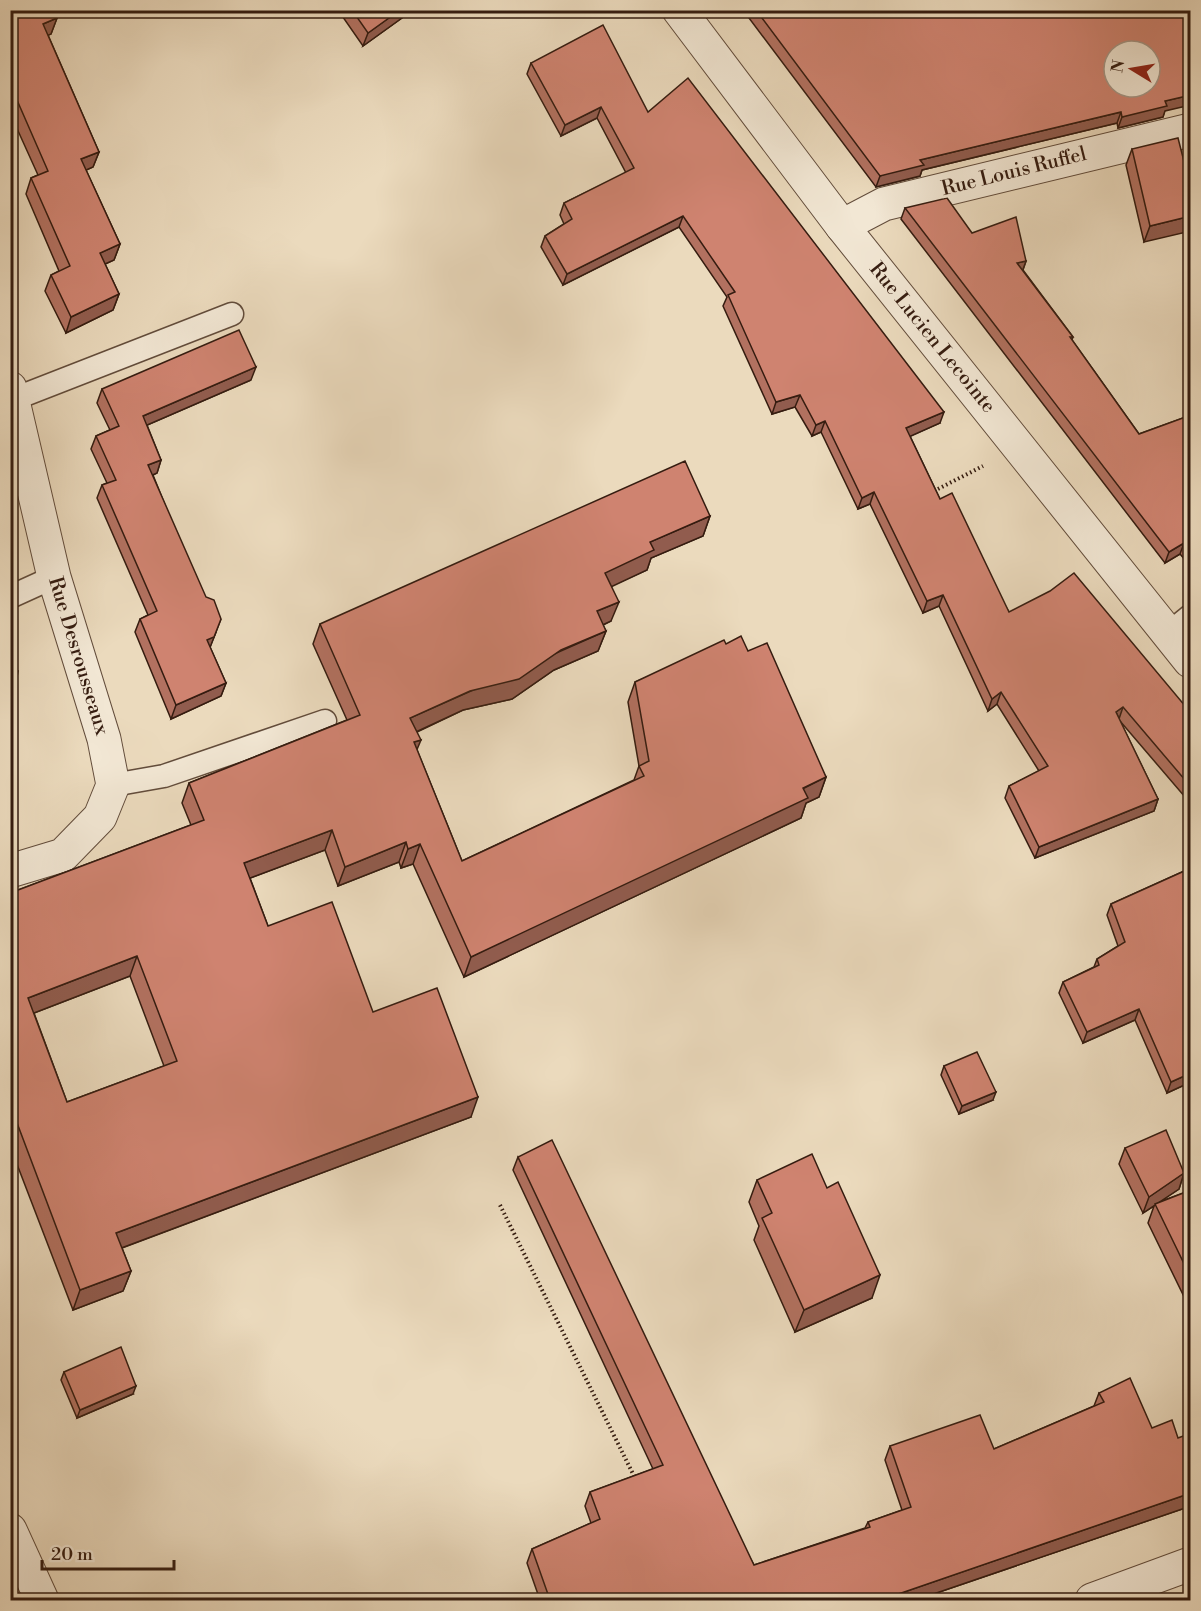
<svg xmlns="http://www.w3.org/2000/svg" width="1201" height="1611" viewBox="0 0 1201 1611" font-family="'Libre Bodoni',serif">
<style>
.lines{fill:none;stroke-linecap:round;stroke-linejoin:round}
.service-casing{stroke:#624c3b;stroke-width:25}
.minor-casing{stroke:#624c3b;stroke-width:35}
.path{stroke:#351c10;stroke-width:4;stroke-dasharray:1.5 3;stroke-linecap:butt}
.service{stroke:#f2e7d4;stroke-width:22}
.minor{stroke:#f2e7d4;stroke-width:33}
.wall{fill:#b27160;stroke:#351c10;stroke-width:1.5;fill-rule:evenodd}
.shaded-wall{fill:#915c4e;stroke:#351c10;stroke-width:1.5}
.building{fill:#cf8370;stroke:#351c10;stroke-width:1.5;fill-rule:evenodd}
.labels{text-anchor:middle;dominant-baseline:central;stroke-width:6;stroke-linejoin:round;paint-order:stroke}
.street-label{font-size:20px;fill:#351c10;stroke:#f2e7d4}
</style>
<rect width="100%" height="100%" fill="#ebdabd"/>
<filter id="stains"><feTurbulence type="fractalNoise" baseFrequency=".00333" numOctaves="4"/><feColorMatrix values="0 0 0 0 .2 0 0 0 0 .09 0 0 0 0 .02 0 0 0 .5 -.17"/></filter>
<radialGradient id="worn" r=".72"><stop offset=".6" stop-color="#630" stop-opacity="0"/><stop offset="1" stop-color="#630" stop-opacity=".3"/></radialGradient>
<g class="lines">
<defs>
<g id="service">
<polyline points="14,399 232,314"/>
<polyline points="10,597 54,577"/>
<polyline points="1168,634 1190,616"/>
<polyline points="113,785 164,776 325,721"/>
</g>
<g id="minor">
<polyline points="679,10 842,226 1190,661"/>
<polyline points="842,226 884,204 1190,130"/>
<polyline points="10,388 54,577 104,739 113,785 100,817 63,855 10,871"/>
<polyline points="10,1530 42,1600"/>
<polyline points="1092,1600 1190,1564"/>
</g>
</defs>
<!-- service casing -->
<use href="#service" class="service-casing"/>
<!-- minor casing -->
<use href="#minor" class="minor-casing"/>
<!-- path -->
<g class="path">
<polyline points="934,491 983,466"/>
<polyline points="500,1205 636,1480"/>
</g>
<!-- service -->
<use href="#service" class="service"/>
<!-- minor -->
<use href="#minor" class="minor"/>
</g>
<!-- wall -->
<g class="wall">
<polygon points="10,10 57,18 51,34 48,35 99,152 93,167 86,170 120,244 114,260 105,264 119,294 113,310 66,333 45,291 51,275 59,271 26,194 31,178 38,175 10,113"/>
<polygon points="338,10 413,10 363,46"/>
<polygon points="743,10 1191,10 1163,117 1118,128 1117,123 922,170 920,176 876,187"/>
<polygon points="531,63 648,112 940,423 910,436 940,499 1009,612 1191,713 1191,804 1120,721 1158,799 1154,811 1035,858 1005,798 1009,786 1039,771 997,704 988,711 939,606 923,613 870,504 858,509 821,432 812,436 795,407 772,414 723,306 727,297 679,227 563,285 541,247 545,236 564,224 560,215 564,203 626,173 597,118 561,136 527,74"/>
<polygon points="1132,149 1191,189 1144,242 1126,165"/>
<polygon points="905,208 972,233 1026,261 1023,270 1073,337 1072,340 1139,434 1191,415 1191,567 1180,554 1165,563 901,219"/>
<polygon points="251,380 147,425 161,460 157,473 153,475 216,632 210,647 226,683 221,696 171,719 135,632 140,619 148,615 97,498 102,485 107,483 91,449 96,436 110,430 97,403 102,389"/>
<path d="M710,516L703,536L651,558L647,570L611,586V621L603,625L606,631L598,651L554,670L512,699L463,710L417,732V750L462,861L634,780L639,766L628,702L635,682L726,644L748,651L826,777L819,797L806,803L801,818L464,977L413,864L401,868L399,862L338,886L325,850L250,878L268,926L373,1012L471,1117L122,1248L131,1271L123,1291L73,1310L10,1146V893L191,825L182,803L189,783L347,720L313,644L320,624ZM130,976L164,1066L67,1102L34,1013Z"/>
<polygon points="1191,868 1191,1082 1167,1093 1135,1020 1083,1043 1059,993 1063,982 1094,967 1097,959 1118,946 1107,915 1111,904"/>
<polygon points="944,1066 993,1100 959,1114 941,1075"/>
<polygon points="1125,1148 1184,1173 1179,1189 1159,1202 1191,1190 1191,1311 1148,1223 1154,1206 1143,1213 1119,1164"/>
<polygon points="518,1157 754,1565 865,1528 868,1522 902,1510 885,1460 890,1446 994,1449 1094,1406 1099,1393 1152,1428 1191,1506 916,1600 540,1600 527,1563 532,1549 591,1523 585,1506 590,1492 653,1469 513,1170"/>
<polygon points="757,1180 827,1188 872,1298 795,1332 754,1240 759,1226 749,1202"/>
<polygon points="64,1372 133,1394 77,1418 61,1380"/>
</g>
<!-- shaded-wall -->
<g class="shaded-wall">
<polygon points="400,10 413,10 363,46 368,33"/>
<polygon points="57,18 51,34 38,40 43,24"/>
<polygon points="1191,95 1191,105 1165,111 1163,117 1118,128 1122,117 1165,101"/>
<polygon points="601,107 597,118 561,136 565,125"/>
<polygon points="1121,112 1117,123 922,170 920,176 876,187 880,176 920,160"/>
<polygon points="99,152 93,167 75,175 81,159"/>
<polygon points="683,216 679,227 563,285 567,274"/>
<polygon points="1191,216 1191,231 1144,242 1150,226"/>
<polygon points="120,244 114,260 94,269 100,253"/>
<polygon points="1026,261 1022,272 1017,263"/>
<polygon points="119,294 113,310 66,333 71,317"/>
<polygon points="256,367 251,380 138,429 143,416"/>
<polygon points="800,395 795,407 772,414 776,402"/>
<polygon points="944,412 940,423 902,440 906,428"/>
<polygon points="825,421 821,432 812,436 816,425"/>
<polygon points="161,460 157,473 144,479 148,465"/>
<polygon points="874,492 870,504 858,509 862,498"/>
<polygon points="710,516 703,536 651,558 647,570 598,593 605,573 650,542"/>
<polygon points="1184,543 1180,554 1165,563 1169,552"/>
<polygon points="943,595 939,606 923,613 927,601"/>
<polygon points="619,602 611,621 590,631 597,611"/>
<polygon points="221,619 216,632 209,650 207,640"/>
<polygon points="606,631 598,651 554,670 512,699 463,710 403,738 410,718"/>
<polygon points="226,683 221,696 171,719 176,705"/>
<polygon points="1001,692 997,704 988,711 992,699"/>
<polygon points="1123,707 1119,719 1116,712"/>
<polygon points="421,740 413,759 414,742"/>
<polygon points="826,777 819,797 806,803 801,818 464,977 471,957"/>
<polygon points="1158,799 1154,811 1035,858 1039,847"/>
<polygon points="332,830 325,850 237,883 244,863"/>
<polygon points="406,842 399,862 338,886 345,867"/>
<polygon points="420,844 413,864 401,868 408,849"/>
<polygon points="137,956 130,976 21,1018 28,998"/>
<polygon points="1139,1009 1135,1020 1083,1043 1087,1032"/>
<polygon points="1191,1073 1191,1082 1167,1093 1171,1082"/>
<polygon points="996,1092 993,1100 959,1114 962,1106"/>
<polygon points="478,1097 471,1117 108,1253 116,1233"/>
<polygon points="1184,1173 1179,1189 1143,1213 1149,1197"/>
<polygon points="131,1271 123,1291 73,1310 80,1290"/>
<polygon points="880,1275 872,1298 795,1332 804,1310"/>
<polygon points="136,1386 133,1394 77,1418 80,1410"/>
<polygon points="1191,1493 1191,1506 916,1600 881,1600"/>
</g>
<!-- building -->
<g class="building">
<polygon points="10,10 54,10 57,18 43,24 99,152 81,159 120,244 100,253 119,294 71,317 51,275 70,266 31,178 48,171 10,84"/>
<polygon points="352,10 400,10 368,33"/>
<path d="M756,10H1191V95L1165,101L1167,106L1122,117L1121,112L920,160L924,165L880,176ZM1114,51H1150V87H1114Z"/>
<polygon points="603,25 648,112 688,78 944,412 906,428 940,499 952,493 1009,612 1050,591 1074,573 1191,713 1191,787 1123,707 1116,712 1158,799 1039,847 1009,786 1048,766 1001,692 992,699 943,595 927,601 874,492 862,498 825,421 816,425 800,395 776,402 728,295 735,292 683,216 567,274 545,236 572,219 564,203 634,168 601,107 565,125 531,63"/>
<polygon points="1178,138 1191,189 1191,216 1150,226 1132,149"/>
<polygon points="947,198 972,233 1016,217 1026,261 1017,263 1073,337 1070,337 1139,434 1191,415 1191,550 1184,543 1169,552 905,208"/>
<polygon points="239,330 256,367 143,416 161,460 148,465 206,597 214,600 221,619 214,637 207,640 226,683 176,705 140,619 157,611 102,485 116,480 96,436 119,426 102,389"/>
<path d="M685,461L710,516L650,542L654,550L605,573L619,602L597,611L606,631L561,650L519,679L470,691L410,718L421,740L414,742L462,861L644,776L639,766L649,761L635,682L724,640L726,644L741,636L748,651L767,643L826,777L803,788L808,798L471,957L420,844L408,849L406,842L345,867L332,830L244,863L268,926L332,902L373,1012L437,988L478,1097L116,1233L131,1271L80,1290L14,1115L10,1116V893L204,820L189,783L360,715L320,624ZM137,956L177,1061L67,1102L28,998Z"/>
<polygon points="10,670 18,671 10,723"/>
<polygon points="1191,868 1191,1073 1171,1082 1139,1009 1087,1032 1063,982 1099,965 1097,959 1125,942 1111,904"/>
<polygon points="977,1052 996,1092 962,1106 944,1066"/>
<polygon points="1166,1130 1184,1173 1149,1197 1125,1148"/>
<polygon points="552,1140 754,1565 870,1527 868,1522 911,1507 890,1446 980,1415 994,1449 1104,1402 1099,1393 1130,1378 1152,1428 1172,1420 1178,1438 1191,1433 1191,1493 881,1600 550,1600 532,1549 600,1519 590,1492 663,1465 518,1157"/>
<polygon points="812,1154 827,1188 838,1182 880,1275 804,1310 762,1218 772,1213 757,1180"/>
<polygon points="1191,1190 1191,1278 1155,1204"/>
<polygon points="121,1347 136,1386 80,1410 64,1372"/>
</g>
<g class="labels">
<!-- street labels -->
<g class="street-label">
<text transform="translate(1014 172) rotate(-14)">Rue Louis Ruffel</text>
<text transform="translate(932 338) rotate(51)">Rue Lucien Lecointe</text>
<text transform="translate(78 656) rotate(73)">Rue Desrousseaux</text>
</g>
</g>
<!-- margin -->
<rect width="1201" height="1611" fill="none" stroke="#ebdabd" stroke-width="36"/>
<rect x="12" y="12" width="1177" height="1587" fill="none" stroke="#351c10" stroke-width="3"/>
<rect x="18" y="18" width="1165" height="1575" fill="none" stroke="#351c10" stroke-width="1.5"/>
<!-- north arrow -->
<g transform="translate(1132 69) rotate(281)"><circle r="28" fill="#f2e7d4" stroke="#a69686" stroke-width="1.5"/>
<path d="M0-4.5L10 22L0 15L-10 22Z" fill="#8f2418"/>
<text y="-9" font-size="16" font-weight="bold" text-anchor="middle" fill="#351c10">N</text>
</g>
<!-- scale -->
<path d="M42 1560v9h132v-9" fill="none" stroke="#351c10" stroke-width="3"/>
<text x="51" y="1560" font-size="18" fill="#351c10" stroke="#f2e7d4" stroke-width="4.5" paint-order="stroke">20 m</text>
<rect width="100%" height="100%" filter="url(#stains)"/>
<rect width="100%" height="100%" fill="url(#worn)"/>
</svg>
